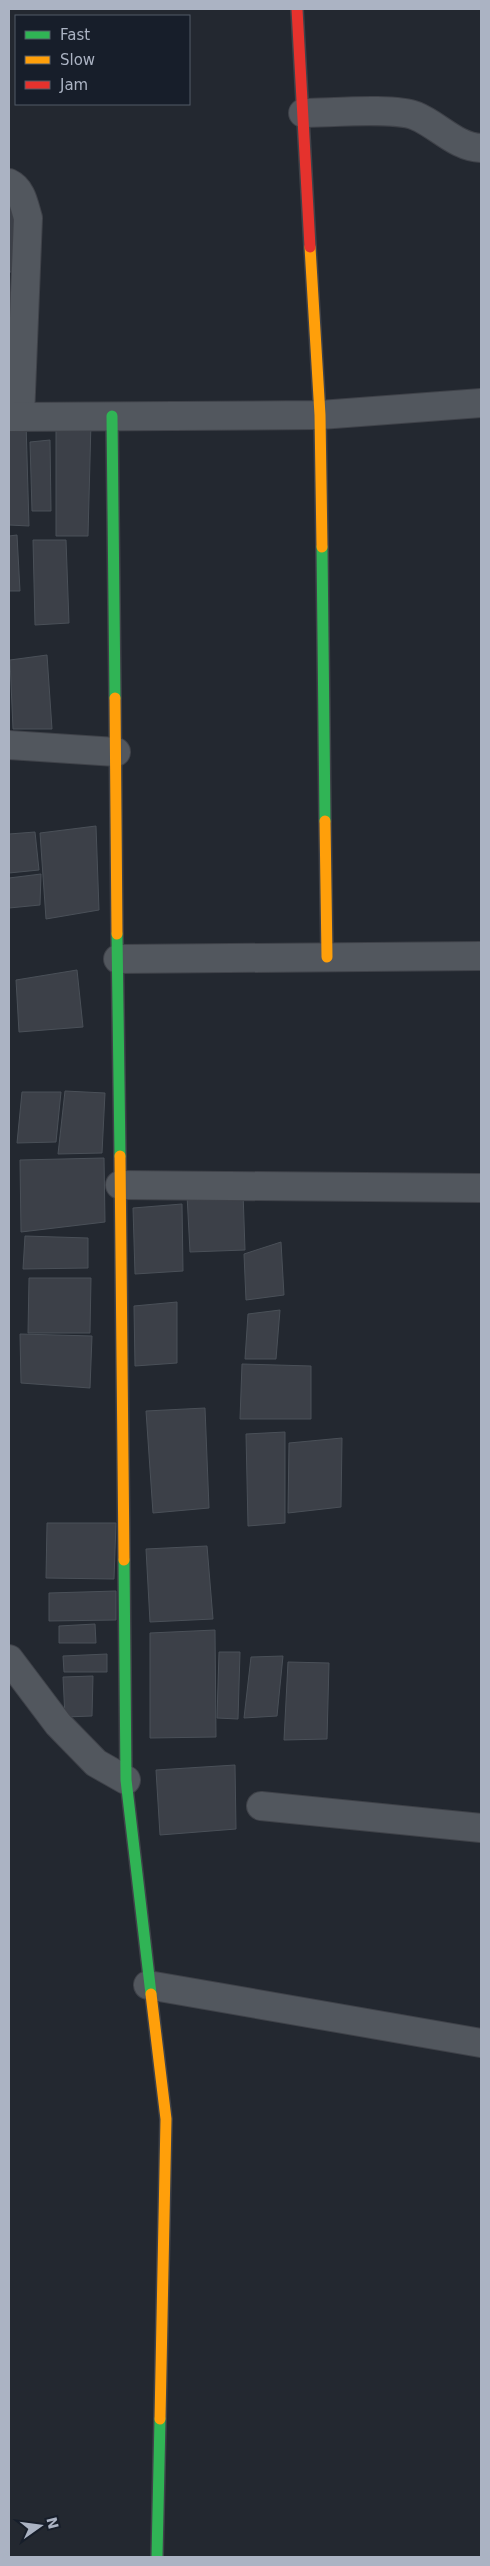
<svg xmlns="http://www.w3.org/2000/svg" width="490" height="2566" viewBox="0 0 490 2566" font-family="'DejaVu Sans',sans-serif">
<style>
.building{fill:#3c4048;stroke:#4a5058}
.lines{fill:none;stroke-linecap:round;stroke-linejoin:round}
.street-casing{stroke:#3f4249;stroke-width:30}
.fast-casing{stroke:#3f4249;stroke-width:14}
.slow-casing{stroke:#3f4249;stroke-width:14}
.jam-casing{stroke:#3f4249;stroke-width:14}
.street{stroke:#52575e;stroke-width:28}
.fast{stroke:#30b455;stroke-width:11}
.slow{stroke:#ff9f0a;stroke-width:11}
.jam{stroke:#e5322d;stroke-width:11}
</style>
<rect width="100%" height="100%" fill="#232830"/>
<!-- building -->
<g class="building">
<polygon points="9,198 19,199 17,272 9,272"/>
<polygon points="9,422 26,422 29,526 9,525"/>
<polygon points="91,422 88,536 56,536 56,424"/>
<polygon points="50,440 51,511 32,511 30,442"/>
<polygon points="17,535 20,591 9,591 9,536"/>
<polygon points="33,540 66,540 69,623 35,625"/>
<polygon points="47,655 52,729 13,729 10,660"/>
<polygon points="96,826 99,910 46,919 40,833"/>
<polygon points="35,832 39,870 9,873 9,834"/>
<polygon points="41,874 40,905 9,908 9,878"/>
<polygon points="77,970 83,1027 19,1032 16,980"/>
<polygon points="65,1091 105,1093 102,1153 58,1154"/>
<polygon points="22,1092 61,1092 56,1142 17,1143"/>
<polygon points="104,1158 105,1222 21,1232 20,1160"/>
<polygon points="243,1192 245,1250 190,1252 187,1195"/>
<polygon points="182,1204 183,1271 135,1274 133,1208"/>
<polygon points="25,1236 88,1238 88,1268 23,1269"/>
<polygon points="281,1242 284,1295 246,1300 244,1254"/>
<polygon points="29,1278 91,1278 90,1333 28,1333"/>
<polygon points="177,1302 177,1363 135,1366 134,1306"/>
<polygon points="280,1310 276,1359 245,1359 248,1314"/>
<polygon points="20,1334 92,1336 90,1388 21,1383"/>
<polygon points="242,1364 311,1366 311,1419 240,1419"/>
<polygon points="205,1408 209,1508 153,1513 146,1411"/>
<polygon points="285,1432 285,1523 248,1526 246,1434"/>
<polygon points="342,1438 341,1507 288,1513 289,1443"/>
<polygon points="47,1523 116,1523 114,1579 46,1578"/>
<polygon points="207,1546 213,1619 150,1622 146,1549"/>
<polygon points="116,1591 116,1620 49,1621 49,1593"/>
<polygon points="95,1624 96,1643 59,1643 59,1626"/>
<polygon points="215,1630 216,1737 150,1738 150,1633"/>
<polygon points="219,1652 240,1652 238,1719 217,1718"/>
<polygon points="107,1654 107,1672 64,1672 63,1656"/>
<polygon points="283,1656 277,1716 244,1718 251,1657"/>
<polygon points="288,1662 329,1663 327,1739 284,1740"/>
<polygon points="93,1676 92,1716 65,1717 63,1677"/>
<polygon points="235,1765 236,1829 160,1835 156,1770"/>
</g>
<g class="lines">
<defs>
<g id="street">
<path d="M303,113C329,113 394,107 416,116C438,125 456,147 481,148"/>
<path d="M9,183C22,189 24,205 28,218L20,417"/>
<polyline points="9,417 320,415 481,403"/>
<polyline points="9,745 116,752"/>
<polyline points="118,959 481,956"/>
<polyline points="120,1185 481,1188"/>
<polyline points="9,1659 58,1724 96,1763 126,1780"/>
<polyline points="261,1806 481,1828"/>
<polyline points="148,1985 481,2043"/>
</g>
<g id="fast">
<polyline points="112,416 115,698"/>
<polyline points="322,547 325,821"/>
<polyline points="117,934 120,1156"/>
<polyline points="124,1560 126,1780 151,1994"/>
<polyline points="157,2557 160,2419"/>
</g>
<g id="slow">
<polyline points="310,247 320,415 322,547"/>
<polyline points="115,698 117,934"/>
<polyline points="325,821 327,957"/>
<polyline points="120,1156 124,1560"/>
<polyline points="151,1994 166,2119 160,2419"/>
</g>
<polyline id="jam" points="297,9 310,247"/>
</defs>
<!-- street casing -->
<use href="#street" class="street-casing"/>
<!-- fast casing -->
<use href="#fast" class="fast-casing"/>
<!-- slow casing -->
<use href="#slow" class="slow-casing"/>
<!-- jam casing -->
<use href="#jam" class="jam-casing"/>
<!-- street -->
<use href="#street" class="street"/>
<!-- fast -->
<use href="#fast" class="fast"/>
<!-- slow -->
<use href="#slow" class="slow"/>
<!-- jam -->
<use href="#jam" class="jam"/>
</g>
<!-- border -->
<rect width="490" height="2566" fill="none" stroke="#abb3c3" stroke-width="20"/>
<!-- legend -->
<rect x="15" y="15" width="175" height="90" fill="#171e2a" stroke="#525a67"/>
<rect x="25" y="31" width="25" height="8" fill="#30b455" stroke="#525a67"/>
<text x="60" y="40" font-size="15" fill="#abb3c3">Fast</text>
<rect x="25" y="56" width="25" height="8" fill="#ff9f0a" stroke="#525a67"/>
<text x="60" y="65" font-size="15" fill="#abb3c3">Slow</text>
<rect x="25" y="81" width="25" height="8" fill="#e5322d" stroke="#525a67"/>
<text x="60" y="90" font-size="15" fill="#abb3c3">Jam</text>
<!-- north arrow -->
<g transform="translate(40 2526) rotate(76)" stroke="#171e2a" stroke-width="4" paint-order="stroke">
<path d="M0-4L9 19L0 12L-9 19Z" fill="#abb3c3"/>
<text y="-8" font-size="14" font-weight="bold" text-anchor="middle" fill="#abb3c3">N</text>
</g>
</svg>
